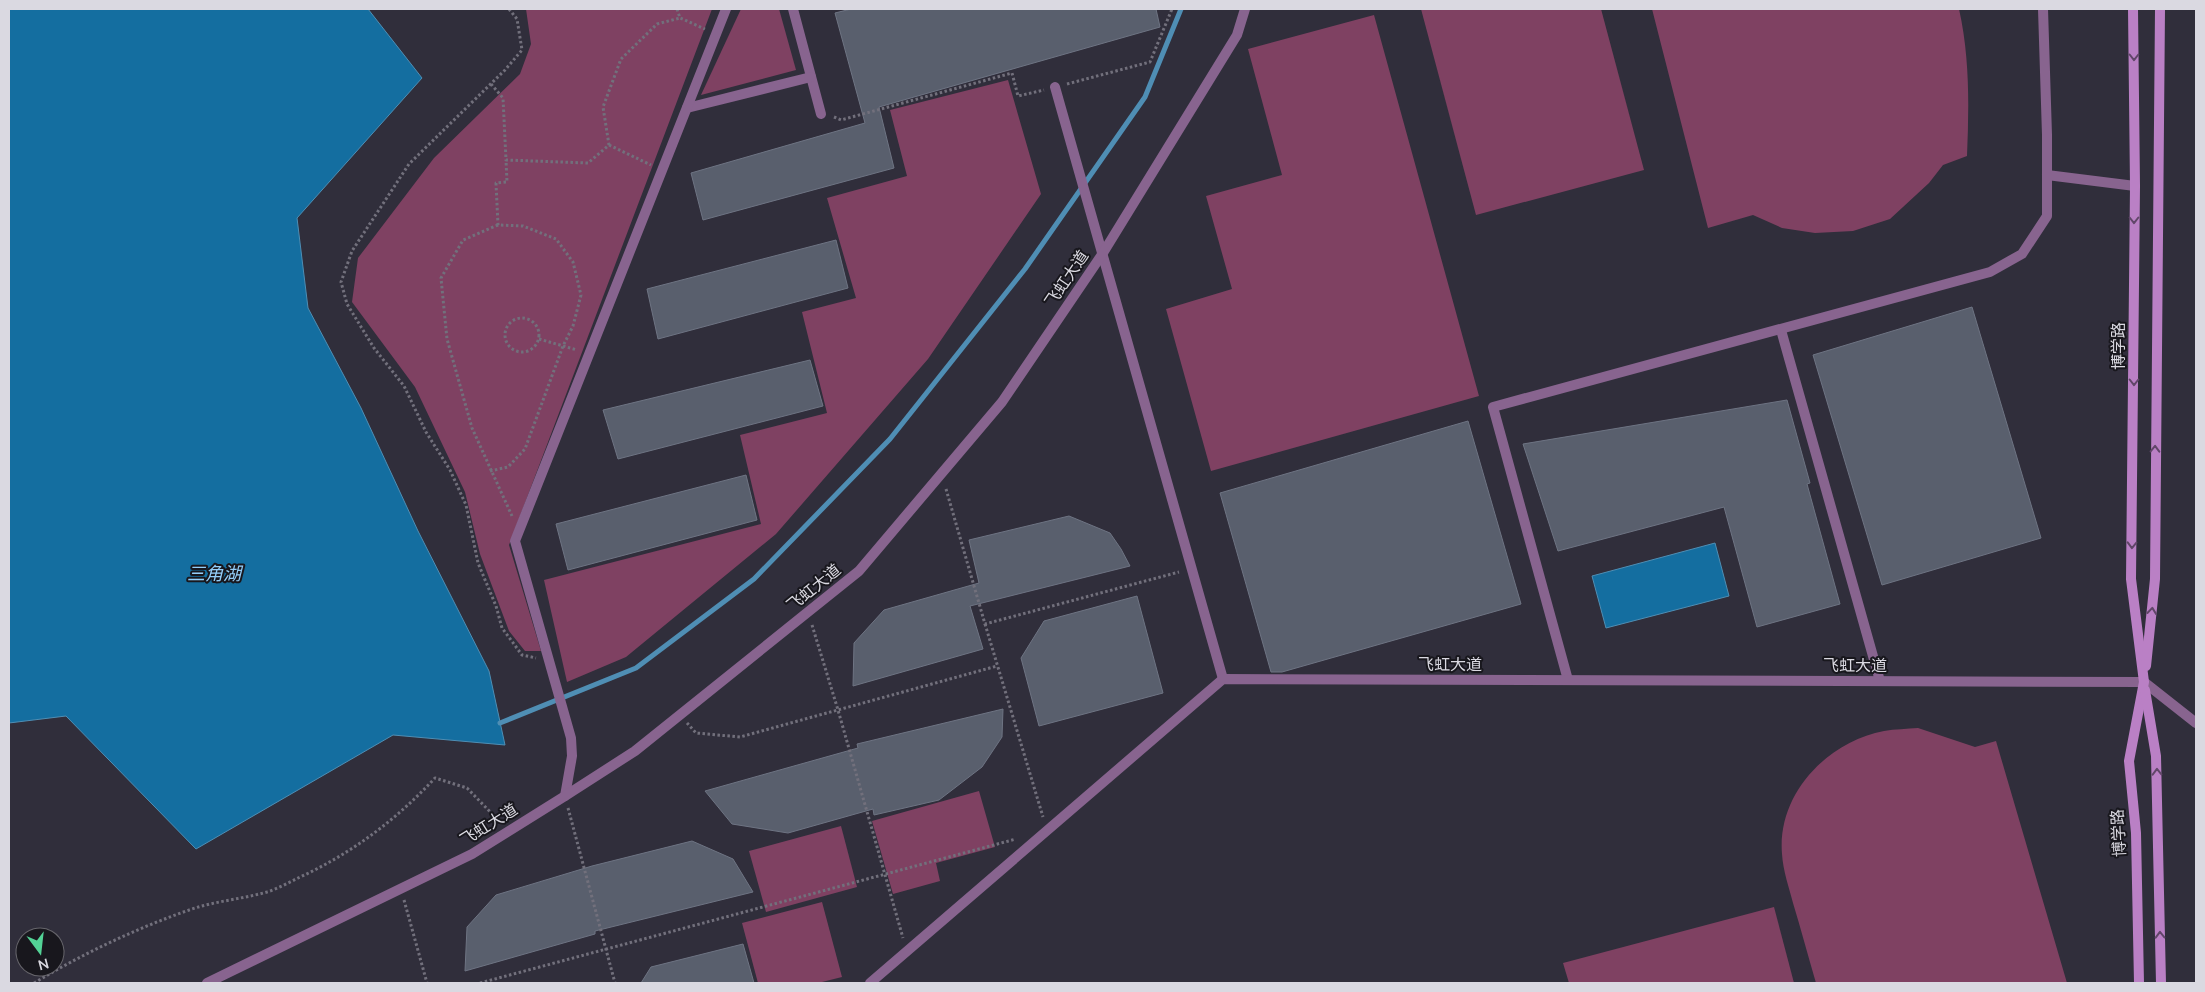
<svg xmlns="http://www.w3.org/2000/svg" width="2205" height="992" viewBox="0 0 2205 992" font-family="'Nunito Sans','Noto Sans SC',sans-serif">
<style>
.green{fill:#7f4162}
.water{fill:#146ea0;stroke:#4f8eb4}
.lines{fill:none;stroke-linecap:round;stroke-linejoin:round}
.stream{stroke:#4f8eb4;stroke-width:5}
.building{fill:#595f6d;stroke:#6e7483}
.path{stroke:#72707c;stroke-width:3;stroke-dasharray:2.5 2.5;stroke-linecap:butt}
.service{stroke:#88648f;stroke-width:10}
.minor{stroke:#88648f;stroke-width:10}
.secondary{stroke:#ba80c5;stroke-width:10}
.oneway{stroke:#614669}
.labels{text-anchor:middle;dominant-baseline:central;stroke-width:4;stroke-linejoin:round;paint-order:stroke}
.street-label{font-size:16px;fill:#dad9e1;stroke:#18171d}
.water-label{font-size:18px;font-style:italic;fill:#94cef9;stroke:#18171d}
</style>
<rect width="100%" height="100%" fill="#302e3b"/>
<!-- green -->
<g class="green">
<polygon points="526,9 712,9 509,545 541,651 525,651 509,631 480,554 465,492 415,387 352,302 358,258 434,158 520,74 531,44"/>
<polygon points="741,9 779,9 796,70 701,95"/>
<polygon points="1421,9 1601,9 1644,170 1476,215"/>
<path d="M1652,9H1959C1970,58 1969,107 1967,156L1943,165L1929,183L1890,219L1853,231L1815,233L1782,228L1753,215L1708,228Z"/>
<polygon points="1374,15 1479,396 1211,471 1166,309 1232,289 1206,196 1282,175 1248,49"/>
<polygon points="1008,80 1041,194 928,359 776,534 626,657 567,682 544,580 761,524 740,435 827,413 802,312 856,298 827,198 907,176 890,110"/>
<path d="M1918,728L1975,747L1996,741L2067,983H1816C1808,956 1801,929 1793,903C1789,887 1783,871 1782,854C1777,794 1827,742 1884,731C1895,729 1907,729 1918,728Z"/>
<polygon points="979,791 995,847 936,863 940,881 893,894 872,821"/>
<polygon points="841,826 857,887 766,912 749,851"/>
<polygon points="822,902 842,977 818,983 758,983 742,923"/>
<polygon points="1774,907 1794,983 1569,983 1563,963"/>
</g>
<!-- water -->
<g class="water">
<polygon points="9,9 368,9 422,78 297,218 308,308 361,408 418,531 489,671 505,745 393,735 196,849 66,716 9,723"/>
<polygon points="1715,543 1729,596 1606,628 1592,576"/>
</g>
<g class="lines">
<!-- stream -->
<polyline class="stream" points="500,723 636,668 754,579 890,439 1025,269 1145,97 1181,9"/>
</g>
<!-- building -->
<g class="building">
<polygon points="851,9 1156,9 1160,27 879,107 894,168 703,220 691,173 865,123 835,13"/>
<polygon points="836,240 848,288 658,339 647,289"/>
<polygon points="1972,307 2041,538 1882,585 1813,355"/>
<polygon points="810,360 823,406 618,459 603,410"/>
<polygon points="1787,400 1810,483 1807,484 1840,604 1757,627 1724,507 1558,551 1523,444"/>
<polygon points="1468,421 1521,604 1282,672 1271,672 1220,493"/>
<polygon points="746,475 757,520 568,570 556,524"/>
<polygon points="1069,516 1110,533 1121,549 1130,566 970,606 983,649 853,686 854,643 884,610 979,583 969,540"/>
<polygon points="1137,596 1163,693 1039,726 1021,658 1044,621"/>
<polygon points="1003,709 1002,737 982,767 939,800 874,815 873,809 788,833 732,824 705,791 858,748 857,744"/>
<polygon points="692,841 733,859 753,892 595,931 595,934 465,971 467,927 496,895 592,866"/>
<polygon points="743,944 754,983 641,983 651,967"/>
</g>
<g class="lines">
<!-- path -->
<g class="path">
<polyline points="509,9 517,19 522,50 505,70 409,164 352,251 341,282 347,304 374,348 404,386 426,432 450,470 466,505 478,563 496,606 502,628 522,655 536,658"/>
<polyline points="677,9 680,18 705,29"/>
<polyline points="491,84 503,98 506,160 588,163 609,145 603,107 621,59 657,24 680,18"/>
<polyline points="1067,84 1150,62 1172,9"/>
<polyline points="834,117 841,120 1012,73 1018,96 1044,90"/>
<polyline points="609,145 651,165"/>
<polyline points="498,225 463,240 441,278 447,339 472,428 512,516"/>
<circle cx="522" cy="335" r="17"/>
<polyline points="539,339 577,350"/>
<polyline points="490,471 508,467 525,449 563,346 573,326 581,295 573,262 556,239 523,226 498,225 496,183 507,182 506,160"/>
<polyline points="946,489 985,624 1179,572"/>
<polyline points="985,624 1043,817"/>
<polyline points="812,625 838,710 903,938"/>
<polyline points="687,723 696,733 740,737 997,666"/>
<polyline points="568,808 615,983"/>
<polyline points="404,900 427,983"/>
<path d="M34,983C84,953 137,928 192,909C216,901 242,899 267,892C277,889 288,883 298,878C351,854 396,820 435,778L467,788L499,821"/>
<polyline points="480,983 1016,839"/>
</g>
<!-- service -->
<g class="service">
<polyline points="793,9 821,114"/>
<polyline points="1055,87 1223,679"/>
<polyline points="687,108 811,77"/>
<polyline points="2047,175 2135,186"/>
<polyline points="1781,330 1880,681"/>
<polyline points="1568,680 1493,407 1990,272 2022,254 2047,216 2047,135 2043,9"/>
<polyline points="565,796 572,756 571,738 515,541 726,9"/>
<polyline points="207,983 472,854 565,796 635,751 859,571 1002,402 1103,253 1237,35 1245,9"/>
<polyline points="870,983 1223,679 2144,682"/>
</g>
<!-- minor -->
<polyline class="minor" points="2144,682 2196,723"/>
<!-- secondary -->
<g class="secondary">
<polyline points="2133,9 2135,186 2131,579 2144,682 2129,761 2136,833 2139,983"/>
<polyline points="2146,666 2155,579 2160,9"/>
<polyline points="2145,690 2156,756 2161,983"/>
</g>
</g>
<!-- one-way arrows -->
<defs><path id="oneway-chevron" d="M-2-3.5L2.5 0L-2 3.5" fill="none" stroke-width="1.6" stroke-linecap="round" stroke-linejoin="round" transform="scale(1.25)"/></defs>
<g class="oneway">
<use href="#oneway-chevron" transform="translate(2134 57) rotate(90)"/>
<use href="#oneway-chevron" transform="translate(2134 220) rotate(90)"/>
<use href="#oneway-chevron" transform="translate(2134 382) rotate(90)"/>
<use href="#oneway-chevron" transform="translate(2155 449) rotate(-89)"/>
<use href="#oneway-chevron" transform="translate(2132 545) rotate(91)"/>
<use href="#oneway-chevron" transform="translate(2152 611) rotate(-84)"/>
<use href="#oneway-chevron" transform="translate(2157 772) rotate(-91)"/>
<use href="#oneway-chevron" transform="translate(2160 935) rotate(-91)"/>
</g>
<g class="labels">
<!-- street labels -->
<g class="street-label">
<text transform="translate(1067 279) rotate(-56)">飞虹大道</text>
<text transform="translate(2119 346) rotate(-90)">博学路</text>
<text transform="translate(814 588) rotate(-39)">飞虹大道</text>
<text x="1450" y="665">飞虹大道</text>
<text x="1855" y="666">飞虹大道</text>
<text transform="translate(489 825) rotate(-32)">飞虹大道</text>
<text transform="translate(2119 833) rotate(-93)">博学路</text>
</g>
<!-- water labels -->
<g class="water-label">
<text x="214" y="574">三角湖</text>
</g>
</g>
<!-- border -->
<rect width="2205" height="992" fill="none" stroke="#dad9e1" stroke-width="20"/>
<!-- north arrow -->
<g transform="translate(40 952) rotate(165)"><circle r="24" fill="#18171d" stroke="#66656b"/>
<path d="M0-4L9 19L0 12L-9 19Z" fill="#53d396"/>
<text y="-8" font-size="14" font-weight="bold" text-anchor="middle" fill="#dad9e1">N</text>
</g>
</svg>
